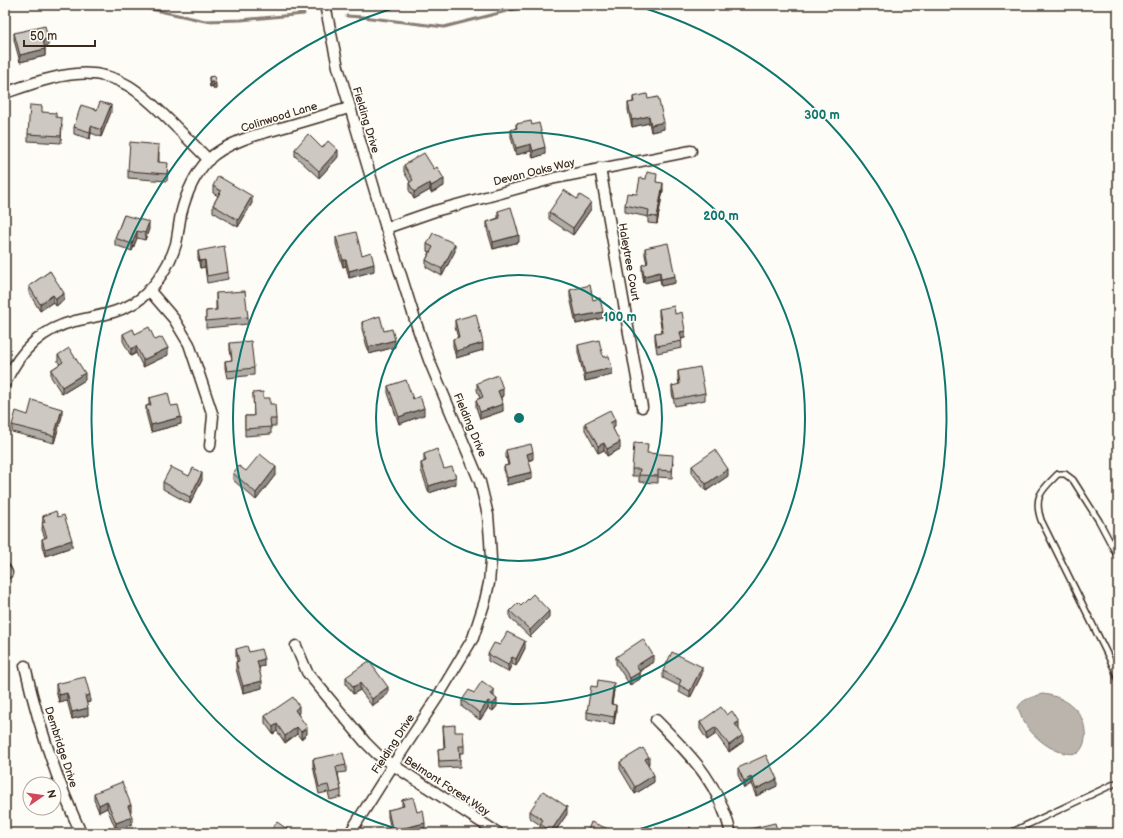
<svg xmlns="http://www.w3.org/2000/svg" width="1123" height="838" viewBox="0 0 1123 838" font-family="'Balsamiq Sans',sans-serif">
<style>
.water{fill:#bbb4ad;stroke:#887d74}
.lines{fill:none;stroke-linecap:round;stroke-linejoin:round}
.stream{stroke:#887d74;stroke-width:3}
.lane-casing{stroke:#3b2a1e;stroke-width:8}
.street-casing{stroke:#3b2a1e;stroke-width:13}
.lane{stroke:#fdfcf7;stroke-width:5}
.street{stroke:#fdfcf7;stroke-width:10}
.wall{fill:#b0aca7;stroke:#3b2a1e}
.shaded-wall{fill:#908c88;stroke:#3b2a1e}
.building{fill:#cdc8c2;stroke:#3b2a1e}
.ring{fill:none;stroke:#0f766e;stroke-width:2}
.labels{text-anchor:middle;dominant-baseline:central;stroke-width:3.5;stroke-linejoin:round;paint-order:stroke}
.street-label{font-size:11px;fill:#3b2a1e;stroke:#fdfcf7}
.centre{fill:#0f766e;stroke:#fdfcf7;stroke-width:2}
.ring-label{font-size:12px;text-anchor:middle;font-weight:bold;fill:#0f766e;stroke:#fdfcf7;stroke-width:3.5;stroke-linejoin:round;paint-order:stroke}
</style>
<rect width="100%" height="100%" fill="#fdfcf7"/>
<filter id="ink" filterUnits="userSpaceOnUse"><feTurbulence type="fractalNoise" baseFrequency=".025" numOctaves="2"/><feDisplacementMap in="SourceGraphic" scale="8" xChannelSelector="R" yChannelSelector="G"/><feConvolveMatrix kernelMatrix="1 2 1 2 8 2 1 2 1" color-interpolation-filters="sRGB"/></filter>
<g filter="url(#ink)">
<!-- water -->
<path class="water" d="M1042,694C1063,696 1083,708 1085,731C1086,739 1084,747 1078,753C1059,757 1039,742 1028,728C1023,722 1021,714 1018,708C1021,699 1034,697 1042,694Z"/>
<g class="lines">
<!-- stream -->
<g class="stream">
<polyline points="132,5 205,21 241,20 304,14"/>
<polyline points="347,16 363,17 444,27 531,5"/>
</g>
<defs>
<g id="lane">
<path d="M1118,557L1099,521L1073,480L1065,474H1058C1042,490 1033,496 1041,520L1115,670L1118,680"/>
<polyline points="1010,833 1118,782"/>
</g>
<g id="street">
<polyline points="325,5 338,67 386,228 417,326 429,360 480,482 488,515 490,540 491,560 489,583 485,601 473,638 437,698 393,765 350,833"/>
<path d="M5,93C28,85 52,76 76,74C118,70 142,93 170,121C183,134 196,147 209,160"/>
<polyline points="600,168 642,407"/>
<polyline points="386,228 435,211 555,178 691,151"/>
<polyline points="149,290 174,319 189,344 213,416 210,446"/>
<path d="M5,383C19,352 41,329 75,321C97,316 121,313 140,299C157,285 170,264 176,244C178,234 179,224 181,214C186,194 194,175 208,160C227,141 263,133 288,126C309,120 329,114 349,108"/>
<polyline points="5,569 7,573"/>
<polyline points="296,646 307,672 365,742 377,754 393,765 498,833"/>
<path d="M25,666C38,724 56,779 81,833"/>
<path d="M656,720C692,757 718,781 731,833"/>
</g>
</defs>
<!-- lane casing -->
<use href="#lane" class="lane-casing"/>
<!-- street casing -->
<use href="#street" class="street-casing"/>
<!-- lane -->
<use href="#lane" class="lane"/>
<!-- street -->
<use href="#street" class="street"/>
</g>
<!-- wall -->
<g class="wall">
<polygon points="14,33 48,46 45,47 45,56 20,62 14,40"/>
<polygon points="214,76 216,89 213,89 213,86 210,87 209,81 209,77"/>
<polygon points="633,97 648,99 664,129 651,132 649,123 632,127 628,110 628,103 633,102"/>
<polygon points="97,110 111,112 101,137 91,133 90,139 74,134 74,127"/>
<polygon points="42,112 56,118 62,125 61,143 28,141 28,134"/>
<polygon points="516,124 532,125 545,154 533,158 531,151 516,155 511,137 511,130 516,128"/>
<polygon points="322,148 338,157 319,178 295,156 295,149"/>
<polygon points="159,152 159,162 168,170 167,181 128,178 128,171"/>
<polygon points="404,165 444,186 431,193 430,190 414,199 409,190 409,183 410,182 404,172"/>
<polygon points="657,182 663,190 657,224 648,223 648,217 625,212 625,205 637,194"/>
<polygon points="213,186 252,203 238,227 213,212 213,205 218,196 213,193"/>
<polygon points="591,209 573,235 549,219 549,212"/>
<polygon points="498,211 519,242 493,249 487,229 487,222 498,218"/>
<polygon points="124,215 149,229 145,240 137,238 132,251 115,245 115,238"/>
<polygon points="336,237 362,255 374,271 349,278 346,266 343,267 336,244"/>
<polygon points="427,244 455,251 442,276 426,267 426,260 430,252 427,251"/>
<polygon points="645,248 675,283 661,286 660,279 644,283 642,272 642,265 647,264 645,255"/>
<polygon points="198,251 228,272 228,279 207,283 205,267 200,268 198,258"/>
<polygon points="50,271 64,300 56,306 53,302 40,311 29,293 29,286"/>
<polygon points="570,290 593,300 603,318 576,324 570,297"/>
<polygon points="216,293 248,317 248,324 206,328 206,311 216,310"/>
<polygon points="659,309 675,314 685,338 681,339 682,348 657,353 655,340 655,333 662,332 659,316"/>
<polygon points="455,320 483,350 456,358 453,346 453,339 458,338 455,327"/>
<polygon points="362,322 384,331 395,347 369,354 362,329"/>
<polygon points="123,334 135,334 155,340 168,355 143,367 136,353 131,356 123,341"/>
<polygon points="230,343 254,368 254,375 227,378 225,368 225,361 232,360 230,350"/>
<polygon points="578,345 603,357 612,375 585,381 578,352"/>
<polygon points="58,355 85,380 62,394 51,377 51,370 60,364 58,362"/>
<polygon points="678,371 705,393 705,400 675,406 672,393 672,386 679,385 678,378"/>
<polygon points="477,383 503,396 501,397 503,411 480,419 476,407 476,400 480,398 477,390"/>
<polygon points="388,386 413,399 424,415 399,424 388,393"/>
<polygon points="253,393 263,398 270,404 276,419 276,426 271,426 271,434 245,436 245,416 254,416"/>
<polygon points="149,398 171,406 181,424 151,432 146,413 146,406 149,405"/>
<polygon points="28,415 62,416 54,443 12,432 12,425"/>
<polygon points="585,423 615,427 613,428 620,449 607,456 604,450 598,453 585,430"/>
<polygon points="506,450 533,459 529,461 532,479 507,485 504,473 504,466 508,465 506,457"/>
<polygon points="424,454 444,469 456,484 429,493 421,470 421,463 424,462"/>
<polygon points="648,454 673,462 672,478 658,477 658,483 639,482 639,476 632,476 632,469"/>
<polygon points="692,466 728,476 706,491 692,473"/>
<polygon points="246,471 276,474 256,500 233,480 233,473"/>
<polygon points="189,476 202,480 190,504 163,489 163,482"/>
<polygon points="43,516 58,517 72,547 45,556 42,546 42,539 45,538 42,530"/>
<polygon points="521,606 549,618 530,637 510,618 510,611"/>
<polygon points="500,645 525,648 516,666 512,664 508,672 488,661 488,654"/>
<polygon points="236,649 249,652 264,666 259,667 262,688 243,693 236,669 236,662 237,661 236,656"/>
<polygon points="616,657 653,662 640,671 640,679 630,685 616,664"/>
<polygon points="663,671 702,674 690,698 679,692 679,686 663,678"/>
<polygon points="346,677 388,694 372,706 360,690 353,694 346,684"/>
<polygon points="56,684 90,702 86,703 88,715 72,719 67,700 59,702 56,691"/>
<polygon points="597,687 614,690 612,704 616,712 614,724 587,719 587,712"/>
<polygon points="474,693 494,697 497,706 493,711 488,708 480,720 462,707 462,700"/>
<polygon points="299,713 298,714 307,734 301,739 297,734 285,743 277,731 273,734 265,723 265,716"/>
<polygon points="727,715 739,729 743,742 729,752 716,734 707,740 700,729 700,722"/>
<polygon points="443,726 455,732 464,746 464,753 460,753 460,767 439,768 438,749 444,748"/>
<polygon points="313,759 346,765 346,772 338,773 341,790 341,797 330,800 328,792 319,794 313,766"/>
<polygon points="620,762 649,764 648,764 654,782 635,794 620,769"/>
<polygon points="738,768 777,786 756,796 751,784 744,788 738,775"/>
<polygon points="94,793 131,812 130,812 132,824 116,830 107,808 99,812 94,800"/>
<polygon points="402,800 417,812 425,830 411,833 392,833 388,817 388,810 402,807"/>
<polygon points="530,811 567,814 554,833 543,833 540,831 540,825 530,818"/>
</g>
<!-- shaded-wall -->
<g class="shaded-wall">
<polygon points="48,39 48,46 43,47 43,40"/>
<polygon points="45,49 45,56 20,62 20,55"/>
<polygon points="210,82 213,82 213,86 210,87"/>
<polygon points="216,84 216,89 213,89 213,85"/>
<polygon points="111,105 111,112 101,137 101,130"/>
<polygon points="649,116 649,123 632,127 632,120"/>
<polygon points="664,122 664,129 651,132 651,125"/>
<polygon points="91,126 91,133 90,139 90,132"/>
<polygon points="531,144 531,151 516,155 516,148"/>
<polygon points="545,147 545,154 533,158 533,151"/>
<polygon points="338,150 338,157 319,178 319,171"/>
<polygon points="444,179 444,186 431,193 431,186"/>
<polygon points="430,183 430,190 414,199 414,192"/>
<polygon points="663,183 663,190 657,224 657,217"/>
<polygon points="252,196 252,203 238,227 238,220"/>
<polygon points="591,202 591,209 573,235 573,228"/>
<polygon points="149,222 149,229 145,240 145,233"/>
<polygon points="137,231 137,238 132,251 132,244"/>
<polygon points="519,235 519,242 493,249 493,242"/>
<polygon points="455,244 455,251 442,276 442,269"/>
<polygon points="205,260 205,267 200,268 200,261"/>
<polygon points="343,260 346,260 346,266 343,267"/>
<polygon points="374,264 374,271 349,278 349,271"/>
<polygon points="660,272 660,279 644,283 644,276"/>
<polygon points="675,276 675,283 661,286 661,279"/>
<polygon points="64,293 64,300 56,306 56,299"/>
<polygon points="53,295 53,302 40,311 40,304"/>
<polygon points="603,312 603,318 576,324 576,317"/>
<polygon points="685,331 685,338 680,339 680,332"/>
<polygon points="395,340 395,347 369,354 369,347"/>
<polygon points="483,343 483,350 456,358 456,351"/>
<polygon points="136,346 136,353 131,356 131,349"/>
<polygon points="168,348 168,355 143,367 143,360"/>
<polygon points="612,368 612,375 585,381 585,374"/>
<polygon points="85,373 85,380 62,394 62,387"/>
<polygon points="503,389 503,396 498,398 498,391"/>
<polygon points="503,404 503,411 480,419 480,412"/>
<polygon points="424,408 424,415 399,424 399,417"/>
<polygon points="62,409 62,416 54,443 54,436"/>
<polygon points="181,417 181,424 151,432 151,425"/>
<polygon points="615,420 615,427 610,430 610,423"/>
<polygon points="620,442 620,449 607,456 607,449"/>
<polygon points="604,443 604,450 598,453 598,446"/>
<polygon points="533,452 533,459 527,461 527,454"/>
<polygon points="276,467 276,474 256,500 256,493"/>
<polygon points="728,469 728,476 706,491 706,484"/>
<polygon points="532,472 532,479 507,485 507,478"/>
<polygon points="202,473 202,480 190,504 190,497"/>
<polygon points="456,477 456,484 429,493 429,486"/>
<polygon points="72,540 72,547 45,556 45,549"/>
<polygon points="549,611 549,618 530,637 530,630"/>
<polygon points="525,641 525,648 516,666 516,659"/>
<polygon points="653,655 653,662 636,673 636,666"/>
<polygon points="512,657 512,664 508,672 508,665"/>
<polygon points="264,659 264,666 257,668 257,661"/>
<polygon points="702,667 702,674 690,698 690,691"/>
<polygon points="640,672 640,679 630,685 630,678"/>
<polygon points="262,681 262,688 243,693 243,686"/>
<polygon points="360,683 360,690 353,694 353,687"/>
<polygon points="614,683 614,690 611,711 611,704"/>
<polygon points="388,687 388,694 372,706 372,699"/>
<polygon points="494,690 494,697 491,694"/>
<polygon points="67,693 67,700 59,702 59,695"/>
<polygon points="90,695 90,702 85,703 85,696"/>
<polygon points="497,699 497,706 493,711 493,704"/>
<polygon points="488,701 488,708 480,720 480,713"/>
<polygon points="616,705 616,712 614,724 614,717"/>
<polygon points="299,706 299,713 295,717 295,710"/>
<polygon points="88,708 88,715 72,719 72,712"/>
<polygon points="739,722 739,729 735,731 735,724"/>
<polygon points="277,724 277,731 273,734 273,727"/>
<polygon points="297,727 297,734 285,743 285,736"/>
<polygon points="307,727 307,734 301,739 301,732"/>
<polygon points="716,727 716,734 707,740 707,733"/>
<polygon points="743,735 743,742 729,752 729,745"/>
<polygon points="649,757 649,764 645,766 645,759"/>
<polygon points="654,775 654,782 635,794 635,787"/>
<polygon points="751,777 751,784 744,788 744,781"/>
<polygon points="777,779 777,786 756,796 756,789"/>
<polygon points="107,801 107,808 99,812 99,805"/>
<polygon points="131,805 131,812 128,813 128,806"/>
<polygon points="567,807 567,814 554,833 551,833 551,831"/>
<polygon points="132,817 132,824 116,830 116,823"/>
<polygon points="425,823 425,830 411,833 394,833 400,829"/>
</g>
<!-- building -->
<g class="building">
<polygon points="45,26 48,39 43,40 45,49 20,55 14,33"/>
<polygon points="214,76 216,84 213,85 213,82 210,82 209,77"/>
<polygon points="647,94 648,99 658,97 664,122 651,125 649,116 632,120 628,103 634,102 633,97"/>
<polygon points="100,102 111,105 101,130 91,126 90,132 74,127 81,105 97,110"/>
<polygon points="30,105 42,106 42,112 56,113 56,117 62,118 61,136 28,134"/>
<polygon points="531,121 532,125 539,123 545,147 533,151 531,144 516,148 511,130 517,128 516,124"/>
<polygon points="308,134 322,148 328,141 338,150 319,171 295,149"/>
<polygon points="130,142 159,145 158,162 168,163 167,174 128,171"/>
<polygon points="424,153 434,169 437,167 444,179 431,186 430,183 414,192 409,183 413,180 404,165"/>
<polygon points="647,172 657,174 656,182 663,183 657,217 648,216 649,210 625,205 627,193 637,194 640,178 646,179"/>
<polygon points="218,176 252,196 238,220 213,205 221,191 213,186"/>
<polygon points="564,190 577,199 580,195 591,202 573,228 549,212"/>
<polygon points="511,207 519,235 493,242 487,222 500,218 498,211"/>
<polygon points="124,215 149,222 145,233 137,231 132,244 115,238"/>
<polygon points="356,232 362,255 371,252 374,264 349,271 346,260 343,260 336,237"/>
<polygon points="433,233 455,244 442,269 426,260 433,247 427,244"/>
<polygon points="668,243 675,276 661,279 660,272 644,276 642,265 648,263 645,248"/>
<polygon points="224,246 228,272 207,276 205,260 200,261 198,251"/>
<polygon points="50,271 64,293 56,299 53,295 40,304 29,286"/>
<polygon points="590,285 593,300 600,298 603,312 576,317 570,290"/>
<polygon points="245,291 248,317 206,321 206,311 217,310 216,293"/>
<polygon points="674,306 675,314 682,312 685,331 680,332 682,341 657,346 655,333 663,332 659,309"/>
<polygon points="476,314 483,343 456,351 453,339 459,337 455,320"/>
<polygon points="380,316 384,331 392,329 395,340 369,347 362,322"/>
<polygon points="149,327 155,340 162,337 168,348 143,360 136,346 131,349 123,334 133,329 135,334"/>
<polygon points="599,340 603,357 609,356 612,368 585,374 578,345"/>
<polygon points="251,341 254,368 227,371 225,361 232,360 230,343"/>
<polygon points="69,348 85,373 62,387 51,370 63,362 58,355"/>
<polygon points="700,367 705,393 675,399 672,386 680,384 678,371"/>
<polygon points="498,375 503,389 498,391 503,404 480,412 476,400 483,397 477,383"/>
<polygon points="406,380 413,399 420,396 424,408 399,417 388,386"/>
<polygon points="263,392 263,398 270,398 270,404 275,404 276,419 270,419 271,427 245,429 245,416 254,416 253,393"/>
<polygon points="168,393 171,406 178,405 181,417 151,425 146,406 151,405 149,398"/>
<polygon points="32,400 62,409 54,436 12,425 16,411 28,415"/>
<polygon points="610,410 615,420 610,423 620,442 607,449 604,443 598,446 585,423"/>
<polygon points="634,443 648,444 647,453 673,455 672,471 658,470 658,476 639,475 640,469 632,469"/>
<polygon points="531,444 533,452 527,454 532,472 507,478 504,466 509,465 506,450"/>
<polygon points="437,449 444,469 452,467 456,477 429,486 421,463 426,461 424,454"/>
<polygon points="715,450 728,469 706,484 692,466"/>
<polygon points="260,454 276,467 256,493 233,473 239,466 246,471"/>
<polygon points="171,467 189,476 193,468 202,473 190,497 163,482"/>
<polygon points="56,511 58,517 64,515 72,540 45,549 42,539 47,537 42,523 45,522 43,516"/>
<polygon points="533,594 549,611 530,630 510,611 518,603 521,606"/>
<polygon points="507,632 525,641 516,659 512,657 508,665 488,654 494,643 500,645"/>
<polygon points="643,639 653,655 636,666 640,672 630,678 616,657"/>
<polygon points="247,646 249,652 261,649 264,659 257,661 262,681 243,686 236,662 239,661 236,649"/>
<polygon points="672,652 702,667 690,691 679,685 681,680 663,671"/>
<polygon points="369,661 388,687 372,699 360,683 353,687 346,677"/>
<polygon points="85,677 90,695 85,696 88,708 72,712 67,693 59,695 56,684"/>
<polygon points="598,680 614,683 611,704 616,705 614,717 587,712 591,686 597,687"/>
<polygon points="482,681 494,690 491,694 497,699 493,704 488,701 480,713 462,700 469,690 474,693"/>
<polygon points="293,697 299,706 295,710 307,727 301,732 297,727 285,736 277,724 273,727 265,716"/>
<polygon points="721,707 727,715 732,711 739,722 735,724 743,735 729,745 716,727 707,733 700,722"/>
<polygon points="455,725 455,732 463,732 464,746 459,746 460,760 439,761 438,749 445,748 443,726"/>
<polygon points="643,748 649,757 645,759 654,775 635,787 620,762"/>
<polygon points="343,753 346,765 336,767 341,790 330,793 328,785 319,787 313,759"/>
<polygon points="766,755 777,779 756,789 751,777 744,781 738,768"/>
<polygon points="122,782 131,805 128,806 132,817 116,823 107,801 99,805 94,793"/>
<polygon points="543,791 567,807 551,831 540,824 543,820 530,811"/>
<polygon points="413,797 417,812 423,810 425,823 400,829 400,832 393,833 388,810 404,806 402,800"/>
<polygon points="277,822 293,833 269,833"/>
<polygon points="591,822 611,830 610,833 587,833"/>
<polygon points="775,823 777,830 784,829 785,833 751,833 750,829"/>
<polygon points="690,827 696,833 684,833"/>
</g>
</g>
<!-- distance rings -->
<g class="ring">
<circle cx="519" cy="418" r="143"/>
<circle cx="519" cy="418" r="286"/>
<path d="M408 832A429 429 0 0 1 401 6M637 6A429 429 0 0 1 630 832"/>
</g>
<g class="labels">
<!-- street labels -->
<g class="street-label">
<text transform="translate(279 117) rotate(-17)">Colinwood Lane</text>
<text transform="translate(366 120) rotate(73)">Fielding Drive</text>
<text transform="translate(534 172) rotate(-14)">Devan Oaks Way</text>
<text transform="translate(629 262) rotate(80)">Haleytree Court</text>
<text transform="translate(470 425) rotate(67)">Fielding Drive</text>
<text transform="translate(393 744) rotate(-57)">Fielding Drive</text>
<text transform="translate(61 747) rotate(72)">Dembridge Drive</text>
<text transform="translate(447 786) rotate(33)">Belmont Forest Way</text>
</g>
</g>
<circle cx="519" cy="418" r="6" class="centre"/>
<g class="ring-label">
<text x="822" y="119">300 m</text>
<text x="721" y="220">200 m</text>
<text x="620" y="321">100 m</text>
</g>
<!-- margin -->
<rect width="1123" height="838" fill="none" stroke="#fdfcf7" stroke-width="20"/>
<rect x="10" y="10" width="1103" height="818" fill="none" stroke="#3b2a1e" stroke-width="1.5" filter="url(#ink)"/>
<!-- north arrow -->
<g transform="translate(42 796) rotate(77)"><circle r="19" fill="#fdfcf7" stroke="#afa8a0"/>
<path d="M0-3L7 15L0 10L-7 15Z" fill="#d1495b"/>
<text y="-6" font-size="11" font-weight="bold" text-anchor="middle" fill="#3b2a1e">N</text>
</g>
<!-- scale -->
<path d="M24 40v6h71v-6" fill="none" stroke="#3b2a1e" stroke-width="2"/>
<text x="30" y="40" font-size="12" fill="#3b2a1e" stroke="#fdfcf7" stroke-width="3" paint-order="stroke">50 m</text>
</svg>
